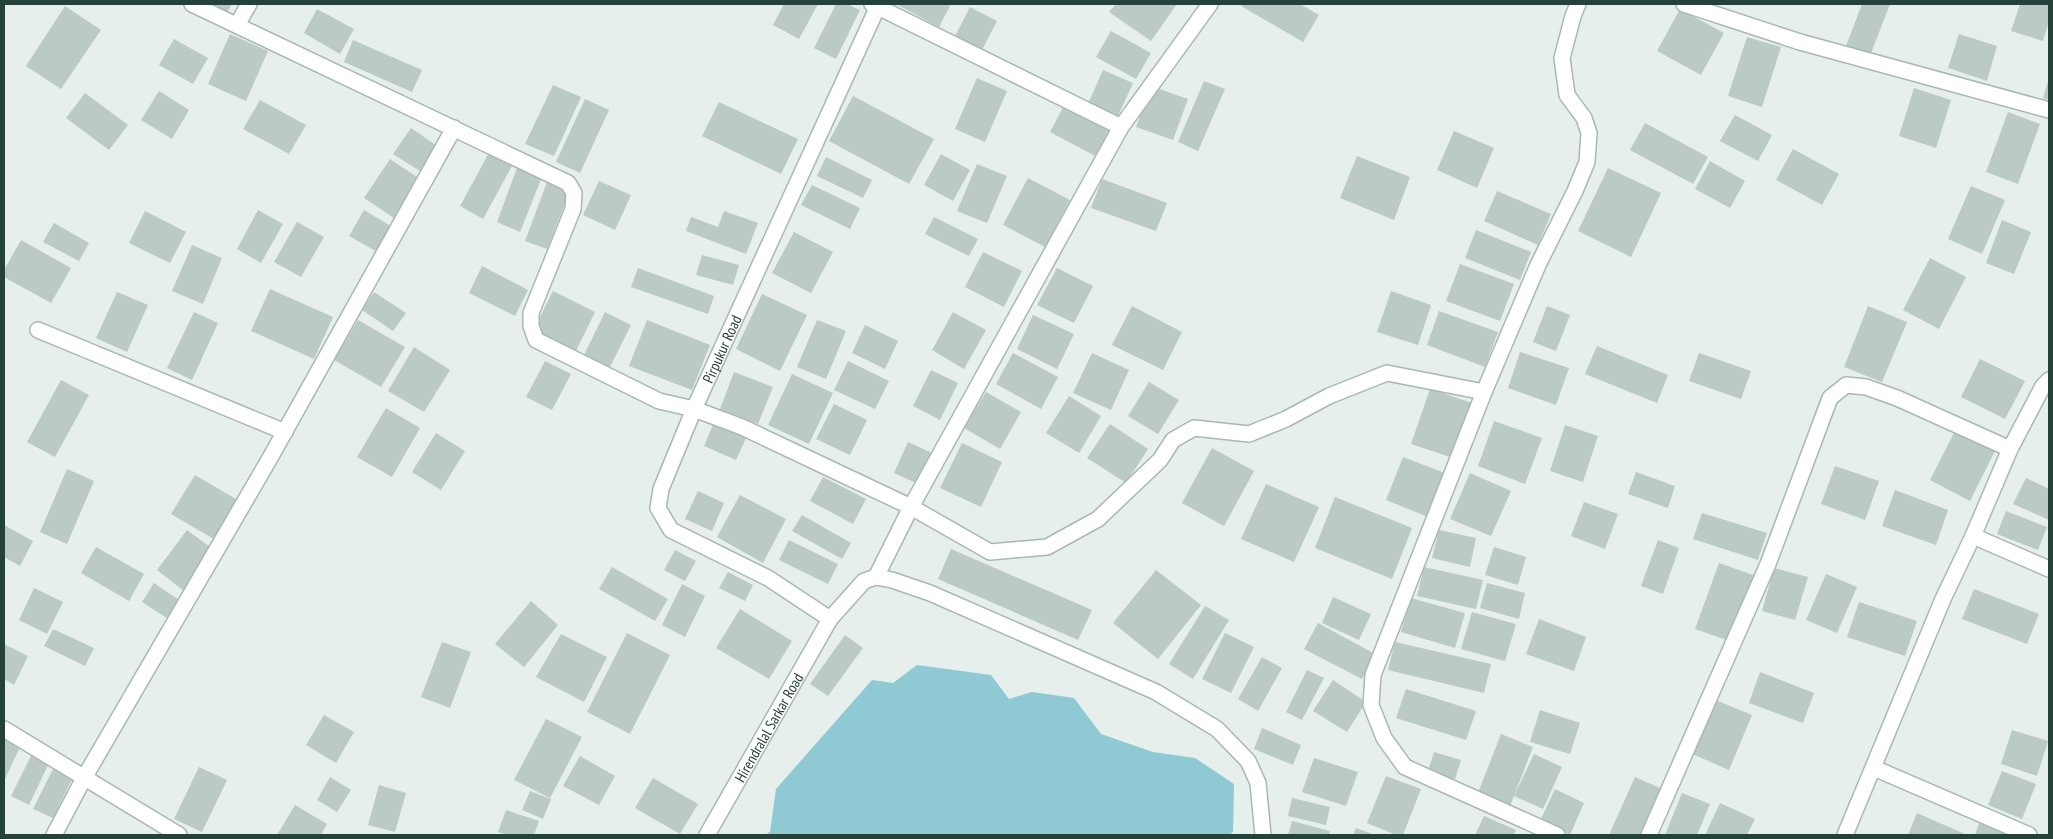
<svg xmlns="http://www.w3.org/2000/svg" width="2053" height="839" viewBox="0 0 2053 839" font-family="'PT Sans Narrow',sans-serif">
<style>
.water{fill:#8ec9d4}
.building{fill:#bbcac4}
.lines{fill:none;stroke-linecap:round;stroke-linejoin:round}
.street-casing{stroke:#a8b8b2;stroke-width:18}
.street{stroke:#fff;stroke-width:15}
.labels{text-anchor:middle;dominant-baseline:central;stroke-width:5;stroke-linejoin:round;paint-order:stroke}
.street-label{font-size:15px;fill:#24423a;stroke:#f7fbf9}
</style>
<rect width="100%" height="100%" fill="#e6efeb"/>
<!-- water -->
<polygon class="water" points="917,665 991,675 1009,699 1032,692 1074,698 1101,734 1153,752 1195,758 1234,784 1233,832 1229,835 765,835 770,832 776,789 872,680 893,683"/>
<!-- building -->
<g class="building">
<polygon points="208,4 232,4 226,14"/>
<polygon points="784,4 818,4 799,39 773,25"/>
<polygon points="836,4 847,4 860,10 836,59 814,48"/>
<polygon points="896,4 951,4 939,27"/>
<polygon points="1116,4 1177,4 1151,41 1109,12"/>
<polygon points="1243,4 1300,4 1319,15 1303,42 1241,6"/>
<polygon points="1862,4 1890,4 1870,56 1846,46"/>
<polygon points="2020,4 2049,4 2049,21 2043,41 2011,31"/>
<polygon points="65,6 101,30 61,89 26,66"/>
<polygon points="970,7 997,21 981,52 954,38"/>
<polygon points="317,9 354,29 340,54 304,33"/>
<polygon points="1680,9 1724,33 1701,75 1657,51"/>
<polygon points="1111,31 1151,53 1136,79 1096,57"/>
<polygon points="230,34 268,51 246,101 208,84"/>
<polygon points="1959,34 1997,46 1987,81 1948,68"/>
<polygon points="1747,37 1781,47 1762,107 1728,96"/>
<polygon points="174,39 208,58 193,84 159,65"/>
<polygon points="353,40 422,70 412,92 344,62"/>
<polygon points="1103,70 1133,83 1117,118 1088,104"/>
<polygon points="977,78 1007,91 985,142 955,129"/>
<polygon points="2049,78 2049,100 2043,98"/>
<polygon points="1204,81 1225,89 1198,151 1178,142"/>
<polygon points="553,85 581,97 554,156 525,144"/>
<polygon points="1151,86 1188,99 1173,140 1136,127"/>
<polygon points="1914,88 1951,100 1936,148 1899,136"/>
<polygon points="159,91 189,110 172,139 141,120"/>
<polygon points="85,93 128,125 109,150 66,118"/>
<polygon points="853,96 934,139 909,184 829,141"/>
<polygon points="585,99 609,110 580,173 556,162"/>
<polygon points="260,100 306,125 289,154 243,129"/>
<polygon points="719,102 798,139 781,174 702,136"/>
<polygon points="1065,104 1113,130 1099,158 1050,132"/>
<polygon points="2008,112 2040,124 2018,184 1986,172"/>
<polygon points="1735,115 1772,135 1758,161 1720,141"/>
<polygon points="1645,123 1708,157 1693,184 1630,150"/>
<polygon points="411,128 440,148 423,173 393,154"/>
<polygon points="1454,131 1494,148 1477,188 1437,170"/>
<polygon points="1793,149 1839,174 1822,205 1776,180"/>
<polygon points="490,151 513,164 483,219 460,206"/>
<polygon points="941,154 970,170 953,201 924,185"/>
<polygon points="1357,156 1410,177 1394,220 1340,198"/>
<polygon points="826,157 872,180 863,198 817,176"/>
<polygon points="390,159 420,179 394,218 364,198"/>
<polygon points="1710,161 1745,181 1730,208 1695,189"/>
<polygon points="977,164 1007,176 987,223 957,211"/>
<polygon points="517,168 542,177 520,232 497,222"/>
<polygon points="1608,168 1661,193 1631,257 1578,231"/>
<polygon points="1028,178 1070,200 1045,247 1003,225"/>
<polygon points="1102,179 1167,203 1156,231 1091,208"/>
<polygon points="599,181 631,195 615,230 583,215"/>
<polygon points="547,182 570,191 547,249 525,241"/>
<polygon points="812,185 860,208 850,229 801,205"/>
<polygon points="1971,186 2005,200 1982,254 1948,239"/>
<polygon points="1497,191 1551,214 1538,245 1484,221"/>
<polygon points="258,210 283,224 261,263 237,249"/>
<polygon points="364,210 394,228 379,253 349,236"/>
<polygon points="145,211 186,232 170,263 129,243"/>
<polygon points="724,211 758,223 746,254 686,231 691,217 718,227"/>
<polygon points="934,217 978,239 969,256 925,234"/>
<polygon points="2002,220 2031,232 2014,274 1986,263"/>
<polygon points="297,222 324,237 301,277 274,262"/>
<polygon points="54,223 89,243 79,261 43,242"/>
<polygon points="1476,230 1531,252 1520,280 1465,258"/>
<polygon points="794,232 833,252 811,293 772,273"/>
<polygon points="21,240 71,268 51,303 4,277 4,270"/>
<polygon points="192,245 222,258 203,304 172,291"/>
<polygon points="983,252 1022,271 1004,307 965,287"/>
<polygon points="702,255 739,265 733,285 696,275"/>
<polygon points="1930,258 1966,277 1939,329 1903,310"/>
<polygon points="1460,264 1514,284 1500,321 1446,301"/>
<polygon points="482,266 528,290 515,316 469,293"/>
<polygon points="638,268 714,296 708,314 631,287"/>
<polygon points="1057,268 1093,286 1074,323 1037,305"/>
<polygon points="270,289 333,317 314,359 251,331"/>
<polygon points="553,291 595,312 576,351 533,331"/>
<polygon points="1391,291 1431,305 1418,345 1377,332"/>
<polygon points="117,292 148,305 127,352 96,338"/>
<polygon points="374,292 406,313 393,331 362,310"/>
<polygon points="762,294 807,315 780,371 736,349"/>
<polygon points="1132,306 1182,332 1163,370 1112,345"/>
<polygon points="1547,306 1570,315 1556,351 1533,342"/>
<polygon points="1868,306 1907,322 1882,382 1844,367"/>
<polygon points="1439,311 1498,332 1485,367 1427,345"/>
<polygon points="194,312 218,323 192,380 167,368"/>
<polygon points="605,312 631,325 608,371 582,359"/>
<polygon points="953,312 986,330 964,369 932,350"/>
<polygon points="1033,315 1074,334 1057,369 1017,349"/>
<polygon points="358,320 405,347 381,387 334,360"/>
<polygon points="647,320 710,345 692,390 629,366"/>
<polygon points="817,320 846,331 826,379 797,367"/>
<polygon points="865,325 898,341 885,369 852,353"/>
<polygon points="1597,346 1668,375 1657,403 1585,374"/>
<polygon points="414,347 450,370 424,412 388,391"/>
<polygon points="1520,352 1569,368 1556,405 1508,388"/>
<polygon points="1013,353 1058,377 1041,409 996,384"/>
<polygon points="1092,353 1129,370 1111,410 1073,393"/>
<polygon points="1699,353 1751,371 1741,399 1689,381"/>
<polygon points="1980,359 2025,381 2005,419 1961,397"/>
<polygon points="545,361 571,374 552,410 526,397"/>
<polygon points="848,361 889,381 875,409 834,390"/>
<polygon points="931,370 958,383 940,420 913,406"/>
<polygon points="734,372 773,387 758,424 720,409"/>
<polygon points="792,374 833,393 809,444 768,425"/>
<polygon points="61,380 89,395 55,457 27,442"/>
<polygon points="1149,382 1179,400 1158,434 1128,416"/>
<polygon points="1430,389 1472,403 1453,458 1411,444"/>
<polygon points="986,392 1021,412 1000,449 964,428"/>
<polygon points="1069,396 1101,416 1079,453 1046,433"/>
<polygon points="834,404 867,420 850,455 816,439"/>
<polygon points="386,408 420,428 392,477 357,457"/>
<polygon points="1494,421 1542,438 1525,484 1478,466"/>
<polygon points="714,422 747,436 736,460 704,446"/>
<polygon points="1110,424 1148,449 1126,483 1087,458"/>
<polygon points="1565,425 1598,436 1583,482 1550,471"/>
<polygon points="1955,431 1995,451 1970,501 1930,480"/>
<polygon points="436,433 465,451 441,490 412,472"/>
<polygon points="908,442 932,453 918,484 894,473"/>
<polygon points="962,443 1002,462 981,507 940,488"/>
<polygon points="1212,448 1254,471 1224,526 1182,503"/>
<polygon points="1403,457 1445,473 1428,517 1386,500"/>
<polygon points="1835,466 1879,481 1865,520 1821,504"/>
<polygon points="67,469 94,481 67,544 40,532"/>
<polygon points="1636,472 1675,486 1668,508 1628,494"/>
<polygon points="1470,473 1511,491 1491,536 1450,519"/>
<polygon points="195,475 241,502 217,541 171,514"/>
<polygon points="823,477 866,499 853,524 810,501"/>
<polygon points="2026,478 2049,489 2049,520 2013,504"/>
<polygon points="1266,484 1319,507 1294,562 1241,539"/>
<polygon points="1895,490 1948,510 1936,545 1882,526"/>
<polygon points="698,491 724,503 712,531 685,519"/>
<polygon points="740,495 786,519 763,563 717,537"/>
<polygon points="1335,497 1412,528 1392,579 1315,548"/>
<polygon points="1584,502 1618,514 1605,549 1571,536"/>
<polygon points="2006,511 2047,527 2038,550 1997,534"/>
<polygon points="1702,513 1767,533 1758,560 1693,539"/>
<polygon points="802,515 851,543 842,559 792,531"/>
<polygon points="4,525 33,541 20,566 4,557"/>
<polygon points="187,530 214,550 184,591 157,570"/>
<polygon points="1439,530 1476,538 1470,567 1432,558"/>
<polygon points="789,540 838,564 828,584 779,560"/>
<polygon points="1658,540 1679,548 1663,594 1641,586"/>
<polygon points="96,547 144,574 129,601 81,573"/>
<polygon points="1494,547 1526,557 1518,585 1485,575"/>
<polygon points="951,549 1092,610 1078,640 938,579"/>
<polygon points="675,550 696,561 685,581 664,570"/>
<polygon points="1719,563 1756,576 1732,642 1695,629"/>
<polygon points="612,567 668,599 655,621 599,589"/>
<polygon points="1424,567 1483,580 1476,609 1417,596"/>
<polygon points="1774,568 1808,577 1795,620 1762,611"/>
<polygon points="1156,570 1201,605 1158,659 1113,623"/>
<polygon points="728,572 753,585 745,601 719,588"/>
<polygon points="1826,574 1857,587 1837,633 1806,620"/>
<polygon points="154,583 182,602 170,620 142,602"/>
<polygon points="1487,583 1525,593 1519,619 1480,608"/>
<polygon points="682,584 705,596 685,637 662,625"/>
<polygon points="34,588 63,602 47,634 19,620"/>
<polygon points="1974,589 2039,614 2027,644 1962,619"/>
<polygon points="1333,597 1371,614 1359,640 1322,623"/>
<polygon points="1411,598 1465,613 1455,648 1401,632"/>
<polygon points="531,601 558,625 524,667 495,644"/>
<polygon points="1859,602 1917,621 1905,656 1847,637"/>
<polygon points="1205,606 1229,620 1193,679 1169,664"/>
<polygon points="740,609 792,641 769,679 716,648"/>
<polygon points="1472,612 1516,624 1505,661 1461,649"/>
<polygon points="1539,619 1586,637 1574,671 1526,654"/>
<polygon points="1318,623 1375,654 1362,679 1304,649"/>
<polygon points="53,629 94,648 85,666 44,646"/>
<polygon points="627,633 670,655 630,734 587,712"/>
<polygon points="1225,633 1254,647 1231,693 1202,679"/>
<polygon points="561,634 607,657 584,702 536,677"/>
<polygon points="845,635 863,648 828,696 810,684"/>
<polygon points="442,642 471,652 450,708 421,697"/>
<polygon points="1395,642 1491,664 1484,693 1388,670"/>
<polygon points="4,644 28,656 14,685 4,679"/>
<polygon points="1262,657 1282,668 1258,711 1238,699"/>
<polygon points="1307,670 1324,678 1302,720 1286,712"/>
<polygon points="1760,672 1814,693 1803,723 1749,703"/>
<polygon points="1333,680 1366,702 1347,732 1313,711"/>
<polygon points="1406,689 1476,711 1466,740 1396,718"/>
<polygon points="1713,699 1752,715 1729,770 1690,753"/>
<polygon points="1540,710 1580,723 1570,754 1530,742"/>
<polygon points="324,715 354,732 336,763 306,745"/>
<polygon points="546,719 582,737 550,798 514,780"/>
<polygon points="1262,728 1301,745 1293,765 1254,749"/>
<polygon points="2012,730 2048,741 2037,776 2001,764"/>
<polygon points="1501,734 1533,747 1510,806 1478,793"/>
<polygon points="4,737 21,745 4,781"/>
<polygon points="33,752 50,761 29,805 11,796"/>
<polygon points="1434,752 1461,760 1455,779 1428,771"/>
<polygon points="1534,754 1562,767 1543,809 1514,796"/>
<polygon points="580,756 615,776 599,805 563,786"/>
<polygon points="1314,758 1358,772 1346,806 1302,792"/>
<polygon points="199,767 227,780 202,832 174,819"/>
<polygon points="53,769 72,779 53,818 33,809"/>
<polygon points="2002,771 2036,784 2022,819 1988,805"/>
<polygon points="1386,776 1421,789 1403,835 1396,835 1367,823"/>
<polygon points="330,777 351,790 337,812 317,800"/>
<polygon points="1635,777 1667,791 1647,835 1609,835"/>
<polygon points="653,778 698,804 680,834 635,808"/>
<polygon points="379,785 406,793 395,832 368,825"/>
<polygon points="1555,789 1584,803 1570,835 1540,821"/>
<polygon points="530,791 551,799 543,819 522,810"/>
<polygon points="1682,793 1710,804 1697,835 1665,835"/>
<polygon points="1292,798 1330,807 1326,825 1288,816"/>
<polygon points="1720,803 1755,819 1747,835 1705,835"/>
<polygon points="295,805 327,824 321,835 277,835"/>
<polygon points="506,810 539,821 534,835 508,835 498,832"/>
<polygon points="1917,813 1965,834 1964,835 1908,835"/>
<polygon points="1484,816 1516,830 1513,835 1475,835"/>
<polygon points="1292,821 1330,831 1329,835 1288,835"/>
<polygon points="1979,823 2012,835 1975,835"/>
<polygon points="1356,828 1375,835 1353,835"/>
</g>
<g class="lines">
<defs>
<g id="street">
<polyline points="192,4 568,183 574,193 573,209 531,313 531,326 536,340 659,401 694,409 742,427 911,507 1121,127 1210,4"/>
<polyline points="872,4 1121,127"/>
<polyline points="1684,4 1800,42 2049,110"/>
<polyline points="237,25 249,4"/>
<polyline points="38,330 285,432"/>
<polyline points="1484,392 1538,265 1575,191 1587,162 1589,133 1584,118 1567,95 1562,58 1573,16 1578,4"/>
<polyline points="1973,536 2049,569"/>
<polyline points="876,577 911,507 990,552 1047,547 1098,519 1160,460 1173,440 1194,428 1249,434 1286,419 1329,396 1387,373 1484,392 1373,675 1371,705 1384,738 1405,767 1557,835"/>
<path id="s1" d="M830,619L768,578L671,530L658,508L661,489L694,409L879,4"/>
<polyline points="4,729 179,835"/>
<polyline points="1874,768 2029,835"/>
<polyline points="54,835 84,778 270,458 454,128"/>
<path id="s2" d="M707,835L830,619L864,581L876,577L892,580L930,593L1156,692L1217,729L1248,761L1258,783L1263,835"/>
<polyline points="1649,835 1768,564 1830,398 1846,385 1866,387 1897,398 2010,449"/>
<polyline points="1845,835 1943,599 1973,536 2010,449 2043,386 2049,380"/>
</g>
</defs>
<!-- street casing -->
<use href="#street" class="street-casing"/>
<!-- street -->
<use href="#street" class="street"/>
</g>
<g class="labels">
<!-- street labels -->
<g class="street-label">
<text stroke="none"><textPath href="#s1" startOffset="380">Pirpukur Road</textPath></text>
<text stroke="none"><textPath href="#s2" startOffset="124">Hirendralal Sarkar Road</textPath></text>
</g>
</g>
<!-- border -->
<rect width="2053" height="839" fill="none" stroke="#24423a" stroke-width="10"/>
</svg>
